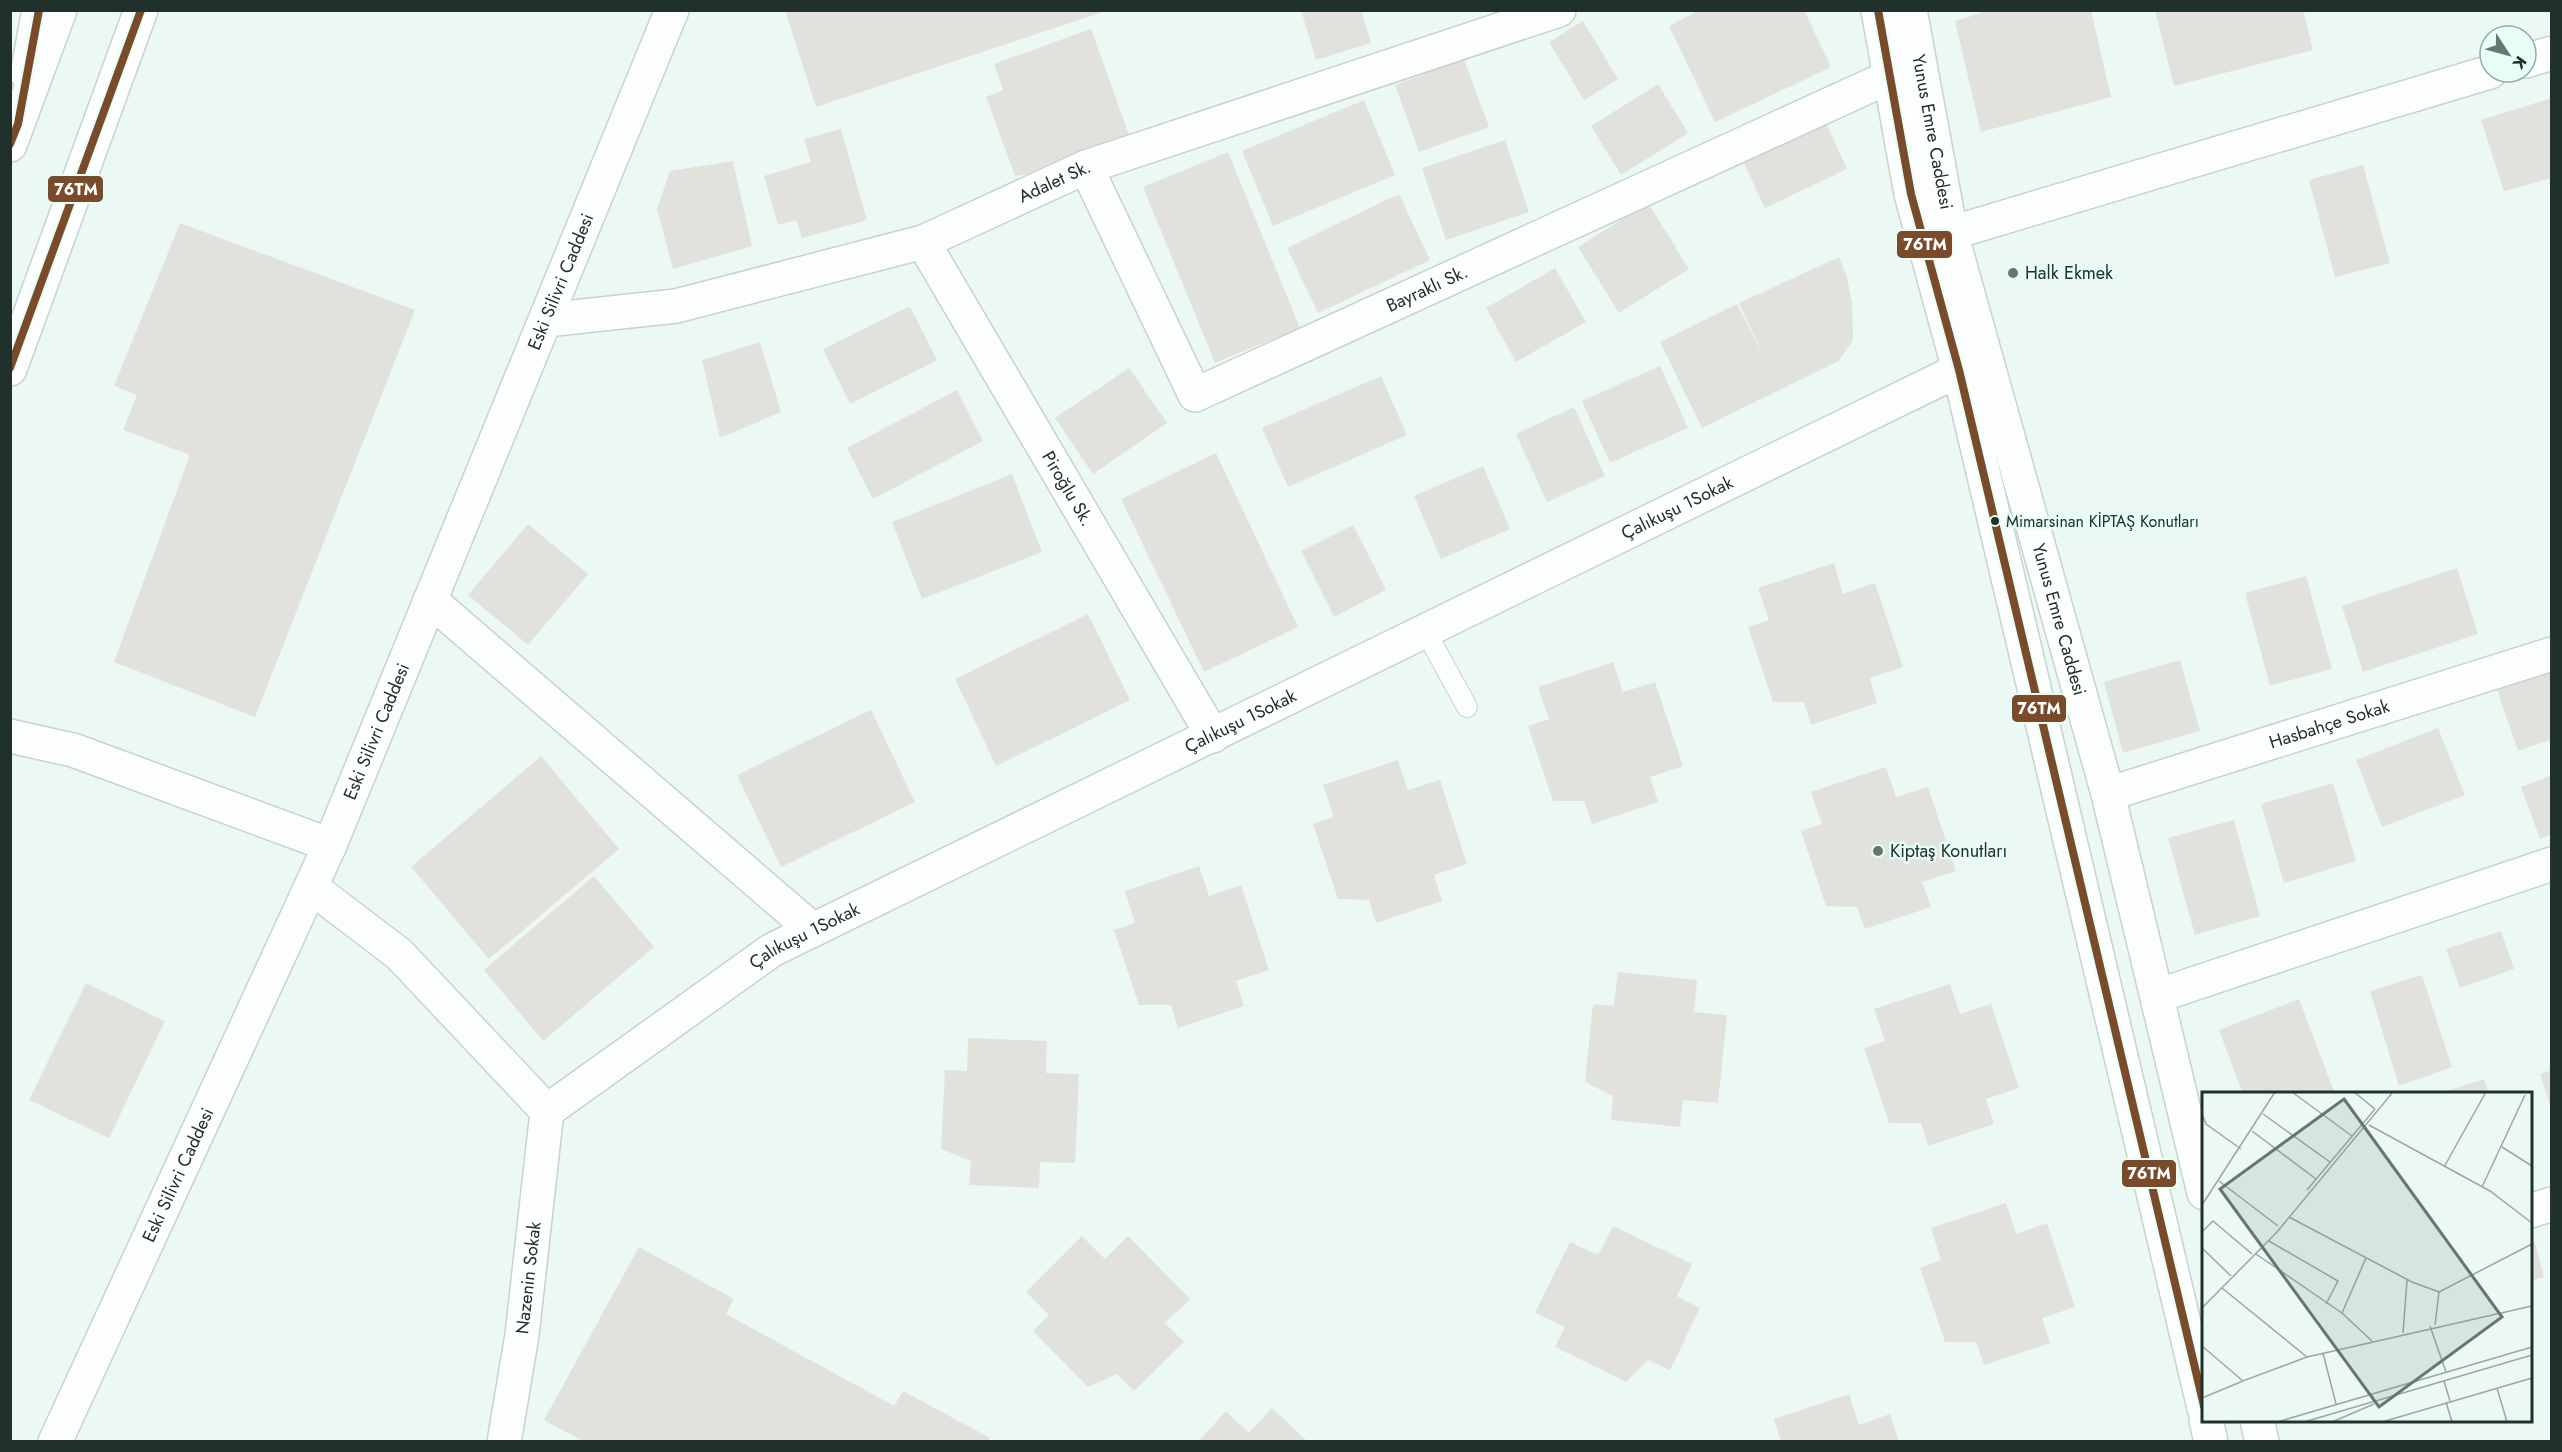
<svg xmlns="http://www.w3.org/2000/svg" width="2562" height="1452" viewBox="0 0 2562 1452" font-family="Jost,sans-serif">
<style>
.building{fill:#e2e2dd}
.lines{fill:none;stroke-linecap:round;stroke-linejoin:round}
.service-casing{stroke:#c6d3cf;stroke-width:22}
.minor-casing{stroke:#c6d3cf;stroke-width:36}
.secondary-casing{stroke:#c6d3cf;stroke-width:36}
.primary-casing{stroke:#c6d3cf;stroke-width:36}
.trunk-casing{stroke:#c6d3cf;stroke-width:36}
.service{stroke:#fcfefd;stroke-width:20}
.minor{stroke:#fcfefd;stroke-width:33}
.secondary{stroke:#fcfefd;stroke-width:33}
.primary{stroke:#fcfefd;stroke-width:33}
.trunk{stroke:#fcfefd;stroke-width:33}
.bus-1-casing{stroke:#e6fef5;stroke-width:12}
.bus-1{stroke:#7a4b2a;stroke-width:8}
.poi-dot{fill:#677671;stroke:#e6fef5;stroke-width:2}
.bus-dot{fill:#20302a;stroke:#e6fef5;stroke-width:2}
.labels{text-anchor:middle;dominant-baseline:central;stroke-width:5;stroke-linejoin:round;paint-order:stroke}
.bus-label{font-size:16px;fill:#20302a;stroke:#e6fef5;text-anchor:start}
.street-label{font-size:18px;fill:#20302a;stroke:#e6fef5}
.poi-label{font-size:18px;fill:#20302a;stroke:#e6fef5;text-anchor:start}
.inset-road{fill:none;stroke:#9aa8a3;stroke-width:1.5}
.view{fill:#677671;fill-opacity:0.15;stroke:#677671;stroke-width:3}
.inset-edge{fill:none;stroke:#20302a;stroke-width:3}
.line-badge{stroke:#e6fef5;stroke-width:2}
.badge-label{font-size:16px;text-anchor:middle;font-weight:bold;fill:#fff}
</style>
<rect width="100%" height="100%" fill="#ecf8f4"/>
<!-- building -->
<g class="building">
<polygon points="785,10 1106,10 1106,11 816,107"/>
<polygon points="1301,10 1361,10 1371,43 1316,60"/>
<polygon points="1700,10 1804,10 1831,67 1715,122 1669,26"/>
<polygon points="1991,10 2091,10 2111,97 1981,132 1955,21"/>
<polygon points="2155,10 2303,10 2313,50 2174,86"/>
<polygon points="1583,21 1618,79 1584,100 1549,42"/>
<polygon points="1091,29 1129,135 1086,167 1015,176 986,97 1003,90 994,64"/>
<polygon points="1464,59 1489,127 1419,152 1395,85"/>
<polygon points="1658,84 1688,133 1621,175 1591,126"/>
<polygon points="2552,98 2552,178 2504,191 2481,120"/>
<polygon points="1364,100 1395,175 1273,226 1242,151"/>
<polygon points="1825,121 1847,169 1765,208 1742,160"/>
<polygon points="841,129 867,220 802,238 796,220 778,225 764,176 811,162 804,139"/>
<polygon points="1505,140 1529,212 1446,240 1422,168"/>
<polygon points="1228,152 1300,328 1215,363 1143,187"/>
<polygon points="733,161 752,246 673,269 657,209 670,171"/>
<polygon points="2363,165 2390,263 2335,277 2309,180"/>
<polygon points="1399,194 1430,260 1318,313 1287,248"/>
<polygon points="1648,203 1689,269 1619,313 1578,247"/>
<polygon points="180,223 415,310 255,717 114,662 190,455 123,430 137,395 114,386"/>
<polygon points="1839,257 1847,277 1852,303 1853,340 1839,361 1702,428 1660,342 1737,304 1764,357 1739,303"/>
<polygon points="1555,268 1586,322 1516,362 1486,308"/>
<polygon points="910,306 937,360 850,404 823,349"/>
<polygon points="760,342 781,412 720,438 702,360"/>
<polygon points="1660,366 1688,428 1610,463 1582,401"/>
<polygon points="1129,368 1167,423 1093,474 1055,418"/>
<polygon points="1381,376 1407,435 1288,487 1262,428"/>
<polygon points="957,390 983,441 873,499 847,448"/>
<polygon points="1574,407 1605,476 1547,502 1516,434"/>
<polygon points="1216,453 1298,627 1204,672 1121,499"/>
<polygon points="1483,466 1510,529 1441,559 1414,496"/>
<polygon points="1012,474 1042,552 922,599 892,522"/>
<polygon points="528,524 588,574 528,645 468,595"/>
<polygon points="1353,525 1386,590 1334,617 1301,551"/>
<polygon points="1834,563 1843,594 1875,583 1903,667 1870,678 1877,703 1811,725 1804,702 1773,702 1748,627 1769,620 1758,588"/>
<polygon points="2457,568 2478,634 2363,672 2342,606"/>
<polygon points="2306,576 2332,669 2270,686 2245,593"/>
<polygon points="1088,614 1130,700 996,766 955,679"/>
<polygon points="2180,660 2200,731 2123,753 2104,682"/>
<polygon points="1613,662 1623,692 1655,682 1683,766 1650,777 1658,802 1592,824 1584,801 1553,801 1528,726 1549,719 1538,687"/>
<polygon points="2552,667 2552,739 2518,751 2496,687"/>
<polygon points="871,710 915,802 781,867 737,775"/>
<polygon points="2438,728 2465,795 2382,827 2356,760"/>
<polygon points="541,756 619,849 489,959 411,867"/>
<polygon points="1398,760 1408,790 1440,780 1467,864 1434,875 1442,901 1376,923 1369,900 1338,899 1313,824 1334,817 1323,785"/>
<polygon points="1886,767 1896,797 1928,787 1956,871 1922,882 1931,907 1865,929 1857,907 1826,906 1801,831 1822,824 1811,792"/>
<polygon points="2552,775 2552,834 2540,839 2521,787"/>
<polygon points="2333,783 2356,861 2284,883 2261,804"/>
<polygon points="2234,820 2260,916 2195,935 2168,838"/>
<polygon points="1199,866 1209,896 1241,885 1269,970 1236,981 1244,1006 1178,1028 1171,1005 1139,1005 1114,930 1135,923 1125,891"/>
<polygon points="594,876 654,947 543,1041 484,970"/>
<polygon points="2501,931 2514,969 2460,988 2446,949"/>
<polygon points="1618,972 1697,980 1694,1012 1727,1015 1718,1103 1683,1100 1680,1127 1611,1120 1613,1096 1585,1082 1593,1004 1614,1006"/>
<polygon points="2422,975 2452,1067 2399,1086 2370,991"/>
<polygon points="86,983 165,1021 109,1138 29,1100"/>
<polygon points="1950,984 1960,1014 1991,1004 2019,1088 1986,1099 1994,1124 1928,1146 1921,1123 1889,1123 1864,1048 1885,1041 1874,1009"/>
<polygon points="2299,999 2335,1094 2243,1094 2219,1030"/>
<polygon points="968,1038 1047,1041 1046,1073 1079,1074 1075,1163 1040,1162 1039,1188 969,1185 971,1161 941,1149 945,1070 967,1071"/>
<polygon points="2552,1070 2552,1108 2551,1108 2540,1074"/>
<polygon points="2484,1079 2489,1094 2441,1094 2441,1093"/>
<polygon points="2006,1203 2016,1234 2047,1223 2075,1307 2042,1318 2050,1343 1984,1365 1976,1342 1945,1342 1920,1268 1941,1260 1931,1228"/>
<polygon points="1613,1226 1692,1264 1677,1296 1700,1308 1670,1370 1648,1360 1626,1382 1555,1347 1565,1327 1535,1313 1570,1242 1598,1255"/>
<polygon points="1082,1236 1105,1259 1128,1236 1190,1299 1165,1323 1184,1342 1134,1391 1117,1374 1088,1387 1033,1331 1049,1315 1026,1292"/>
<polygon points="2535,1243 2544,1277 2530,1281 2530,1244"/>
<polygon points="639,1247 734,1299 726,1314 894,1406 903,1391 990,1438 988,1442 584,1442 544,1420"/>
<polygon points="1849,1394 1859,1425 1890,1414 1899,1442 1781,1442 1774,1419"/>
<polygon points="1272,1408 1308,1442 1198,1442 1226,1411 1249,1433"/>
</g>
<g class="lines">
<defs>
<polyline id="service" points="1426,632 1467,707"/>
<g id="minor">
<polyline points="2526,61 2552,53"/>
<path id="s1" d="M1086,167L1195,395L1889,77"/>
<polyline points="1951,233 2490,72"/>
<path id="s2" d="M923,242L1213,736"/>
<path id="s3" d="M546,320L676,306L923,242L1086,167L1559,10"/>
<polyline points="430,600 813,930"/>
<polyline points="10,736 73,750 330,845"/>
<path id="s4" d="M2108,794L2552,654"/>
<polyline points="311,887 399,954 547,1111"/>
<polyline points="2157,996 2552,864"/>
<path id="s5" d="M547,1111L772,950L1959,370"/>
<polyline points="2530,1211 2552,1204"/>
<path id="s6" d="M504,1442L522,1335L547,1111"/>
</g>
<g id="secondary">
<path id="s7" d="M55,1442L330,845L672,10"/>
</g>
<g id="primary">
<polyline points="1878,10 1911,194 1959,370 2204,1408"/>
<path id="s8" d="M1910,10L1951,233L2108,794L2204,1193"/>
<polyline points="27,74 39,10"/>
<polyline points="2206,1420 2211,1442"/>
<polyline points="2257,1420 2262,1442"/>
</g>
<g id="trunk">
<polyline points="10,145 60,10"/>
<polyline points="10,369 141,10"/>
</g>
</defs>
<!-- service casing -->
<use href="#service" class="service-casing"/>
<!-- minor casing -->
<use href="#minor" class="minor-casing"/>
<!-- secondary casing -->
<use href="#secondary" class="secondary-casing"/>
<!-- primary casing -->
<use href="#primary" class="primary-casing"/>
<!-- trunk casing -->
<use href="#trunk" class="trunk-casing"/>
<!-- service -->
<use href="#service" class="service"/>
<!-- minor -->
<use href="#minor" class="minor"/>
<!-- secondary -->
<use href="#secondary" class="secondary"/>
<!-- primary -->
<use href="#primary" class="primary"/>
<!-- trunk -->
<use href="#trunk" class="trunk"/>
<defs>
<g id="bus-1">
<polyline points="1878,10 1911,194 1959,370 2204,1406"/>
<polyline points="10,144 18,124 39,10"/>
<polyline points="10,368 141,10"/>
</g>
</defs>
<!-- bus-1 casing -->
<use href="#bus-1" class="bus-1-casing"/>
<!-- bus-1 -->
<use href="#bus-1" class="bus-1"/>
</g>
<!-- markers -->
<g class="poi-dot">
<circle cx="2013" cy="273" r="6"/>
<circle cx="1878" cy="851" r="6"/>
</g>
<circle class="bus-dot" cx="1995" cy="521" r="5"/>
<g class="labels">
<!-- bus labels -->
<g class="bus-label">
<text x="2006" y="521">Mimarsinan KİPTAŞ Konutları</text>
</g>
<!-- street labels -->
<g class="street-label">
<text stroke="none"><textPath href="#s8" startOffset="124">Yunus Emre Caddesi</textPath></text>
<text stroke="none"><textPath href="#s3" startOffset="531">Adalet Sk.</textPath></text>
<text stroke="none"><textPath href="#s7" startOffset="1266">Eski Silivri Caddesi</textPath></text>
<text stroke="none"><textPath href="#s1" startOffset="508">Bayraklı Sk.</textPath></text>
<text stroke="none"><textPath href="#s2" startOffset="286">Piroğlu Sk.</textPath></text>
<text stroke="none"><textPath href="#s5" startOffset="1284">Çalıkuşu 1Sokak</textPath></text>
<text stroke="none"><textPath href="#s8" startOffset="628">Yunus Emre Caddesi</textPath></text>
<text stroke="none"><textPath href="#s5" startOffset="798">Çalıkuşu 1Sokak</textPath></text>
<text stroke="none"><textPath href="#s4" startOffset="232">Hasbahçe Sokak</textPath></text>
<text stroke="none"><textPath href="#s7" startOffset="780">Eski Silivri Caddesi</textPath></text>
<text stroke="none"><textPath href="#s5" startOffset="312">Çalıkuşu 1Sokak</textPath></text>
<text stroke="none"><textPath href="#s7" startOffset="294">Eski Silivri Caddesi</textPath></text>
<text stroke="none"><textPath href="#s6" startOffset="166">Nazenin Sokak</textPath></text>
</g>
<!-- poi labels -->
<g class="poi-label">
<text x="2025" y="273">Halk Ekmek</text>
<text x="1890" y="851">Kiptaş Konutları</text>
</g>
</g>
<!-- overview -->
<g transform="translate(2202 1092)">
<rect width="330" height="330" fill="#ecf8f4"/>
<path class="inset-road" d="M90,0L150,44M152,0L173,17M0,22L4,32L39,57M61,22L128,70M167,33L288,99L330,131M50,39L114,87M300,55L330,74M242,75L284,0M17,89L76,134M280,95L323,3M105,98L173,17M0,113L73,0M87,125L210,190L237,200M0,140L11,129L50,162M67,149L136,189L124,212M0,156L29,184M54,162L140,221L170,249M20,196L105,265M237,200L330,152M0,216L75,140L191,0M140,221L164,166M233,233L237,200M228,234L244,280M201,241L205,188M0,254L41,289L105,265L330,214M121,261L134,312M242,289L248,309M295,296L305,330M0,306L41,289M244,310L250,330M75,330L330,255M102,330L330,263M130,330L172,312M180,330L330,286"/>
<path class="view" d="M142,7L300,225L177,315L18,97Z"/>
<rect width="330" height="330" class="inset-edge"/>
</g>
<g class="line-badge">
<rect x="47" y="175" width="57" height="28" rx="6" fill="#7a4b2a"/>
<rect x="1896" y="230" width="57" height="29" rx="6" fill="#7a4b2a"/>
<rect x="2011" y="694" width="56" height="29" rx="6" fill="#7a4b2a"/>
<rect x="2121" y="1159" width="56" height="29" rx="6" fill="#7a4b2a"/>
</g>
<g class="badge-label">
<text x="76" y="195">76TM</text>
<text x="1925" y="250">76TM</text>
<text x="2039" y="714">76TM</text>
<text x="2149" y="1179">76TM</text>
</g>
<!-- border -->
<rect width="2562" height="1452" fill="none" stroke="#20302a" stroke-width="24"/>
<!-- north arrow -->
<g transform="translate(2508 54) rotate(126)"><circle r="28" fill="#e6fef5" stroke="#97aca4" stroke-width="1.5"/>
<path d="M0-4.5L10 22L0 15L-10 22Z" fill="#677671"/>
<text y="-9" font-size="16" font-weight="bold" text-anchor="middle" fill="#20302a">K</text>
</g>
</svg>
